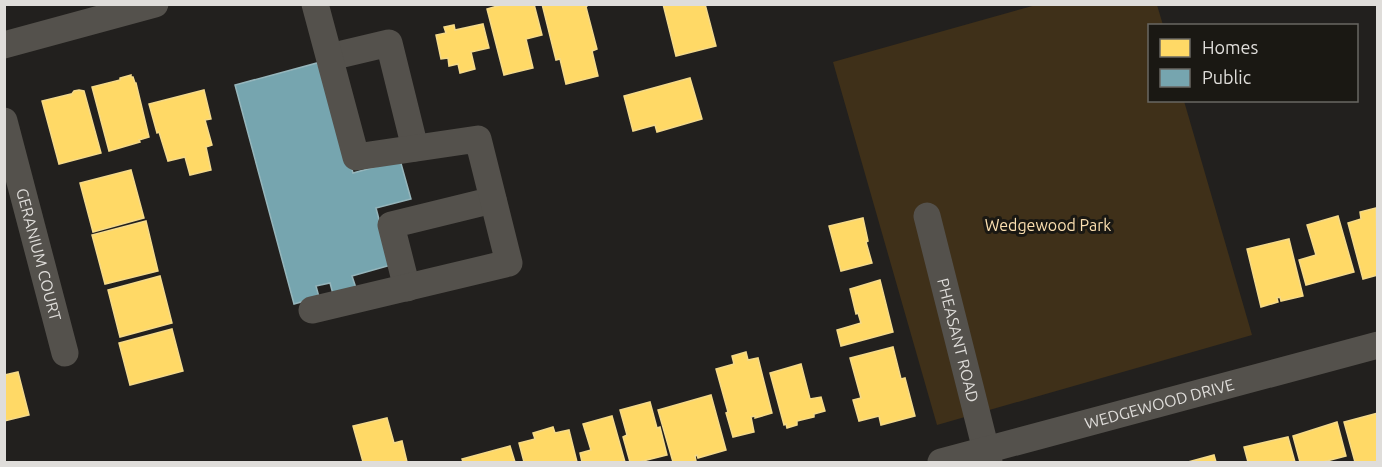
<svg xmlns="http://www.w3.org/2000/svg" width="1382" height="467" viewBox="0 0 1382 467" font-family="Ubuntu,sans-serif">
<style>
.green{fill:#3f3019}
.homes{fill:#ffd966;stroke:#f5da89;stroke-width:1.5}
.public{fill:#76a5af;stroke:#96b6bc;stroke-width:1.5}
.lines{fill:none;stroke-linecap:round;stroke-linejoin:round}
.minor{stroke:#54514c;stroke-width:27}
.labels{text-anchor:middle;dominant-baseline:central;stroke-width:6;stroke-linejoin:round;paint-order:stroke}
.park-label{font-size:16px;fill:#fbdfb0;stroke:#1a1813}
.street-label{font-size:16px;fill:#dfddda;stroke:#1a1813}
</style>
<rect width="100%" height="100%" fill="#22201e"/>
<!-- green -->
<polygon class="green" points="1036,5 1157,5 1163,25 1150,26 1150,100 1184,101 1252,335 937,425 833,62"/>
<!-- homes -->
<g class="homes">
<polygon points="504,4 534,4 542,35 526,39 533,68 504,75 487,9"/>
<polygon points="542,4 589,4 586,7 597,49 592,51 598,76 566,84 560,59 556,60"/>
<polygon points="663,4 705,4 716,46 676,56"/>
<polygon points="483,24 489,48 471,52 475,69 460,73 458,64 449,66 448,58 441,59 436,35 446,33 444,27 454,25 455,30"/>
<polygon points="131,75 131,77 133,77 135,83 136,83 149,137 139,140 140,142 109,151 92,87 120,80 120,78"/>
<polygon points="690,78 702,119 657,132 655,125 633,131 624,96"/>
<polygon points="79,90 84,91 101,153 59,164 42,101 71,94 71,95 74,91"/>
<polygon points="204,90 211,119 205,120 212,145 206,147 211,170 190,175 185,157 168,161 159,132 157,133 149,104"/>
<polygon points="131,170 144,218 93,232 80,183"/>
<polygon points="1376,208 1378,275 1363,279 1348,223 1361,219 1360,212"/>
<polygon points="1338,216 1354,272 1306,285 1299,260 1316,255 1307,225"/>
<polygon points="863,218 868,241 866,242 872,263 841,271 829,226"/>
<polygon points="146,221 158,271 105,284 92,235"/>
<polygon points="1289,239 1303,296 1281,301 1280,297 1277,298 1278,302 1261,307 1247,249"/>
<polygon points="160,276 172,323 120,337 108,290"/>
<polygon points="880,280 893,332 841,346 837,330 861,323 858,313 856,314 850,289"/>
<polygon points="172,329 183,371 130,385 119,343"/>
<polygon points="893,347 901,379 905,378 915,416 881,425 879,416 859,421 853,400 861,398 850,358"/>
<polygon points="746,352 748,360 758,358 772,413 755,418 755,416 751,417 754,432 733,437 726,413 728,412 716,369 734,364 732,356"/>
<polygon points="801,364 810,399 821,397 825,411 814,414 814,417 797,421 797,425 787,428 786,424 784,425 770,373"/>
<polygon points="18,372 29,415 4,421 4,375"/>
<polygon points="711,395 726,450 698,458 697,455 695,456 696,461 689,462 673,462 658,410"/>
<polygon points="650,402 657,428 660,427 667,455 639,462 630,462 623,437 627,435 620,410"/>
<polygon points="1378,413 1378,462 1355,462 1344,422"/>
<polygon points="612,416 625,462 582,462 580,453 591,450 583,424"/>
<polygon points="387,418 394,443 402,441 407,462 363,462 353,426"/>
<polygon points="1337,422 1346,456 1323,462 1300,462 1293,436"/>
<polygon points="553,427 555,433 569,430 577,462 524,462 519,443 535,439 533,433"/>
<polygon points="1288,437 1295,462 1248,462 1244,447"/>
<polygon points="510,446 515,462 463,462 462,459"/>
<polygon points="1214,455 1216,462 1188,462"/>
</g>
<!-- public -->
<polygon class="public" points="317,63 331,90 353,173 400,160 411,199 376,208 391,265 352,276 356,288 333,294 330,283 316,286 319,297 294,304 235,85"/>
<g class="lines">
<!-- minor -->
<g class="minor">
<polyline points="4,45 155,4"/>
<polyline points="330,57 389,43 415,148"/>
<path id="s1" d="M4,121L65,353"/>
<path id="s2" d="M927,216L989,462"/>
<polyline points="407,288 391,225 493,200"/>
<polyline points="312,310 509,263 478,139 356,157 315,4"/>
<path id="s3" d="M941,462L1378,345"/>
</g>
</g>
<g class="labels">
<!-- park labels -->
<g class="park-label">
<text x="1048" y="225">Wedgewood Park</text>
</g>
<!-- street labels -->
<g class="street-label">
<text stroke="none"><textPath href="#s1" startOffset="138">GERANIUM COURT</textPath></text>
<text stroke="none"><textPath href="#s2" startOffset="128">PHEASANT ROAD</textPath></text>
<text stroke="none"><textPath href="#s3" startOffset="226">WEDGEWOOD DRIVE</textPath></text>
</g>
</g>
<!-- border -->
<rect width="1382" height="467" fill="none" stroke="#dfddda" stroke-width="12"/>
<!-- legend -->
<rect x="1148" y="24" width="210" height="78" fill="#1a1813" stroke="#696763" stroke-width="1.5"/>
<rect x="1160" y="39" width="30" height="18" fill="#ffd966" stroke="#696763" stroke-width="1.5"/>
<text x="1202" y="54" font-size="18" fill="#dfddda">Homes</text>
<rect x="1160" y="69" width="30" height="18" fill="#76a5af" stroke="#696763" stroke-width="1.5"/>
<text x="1202" y="84" font-size="18" fill="#dfddda">Public</text>
</svg>
